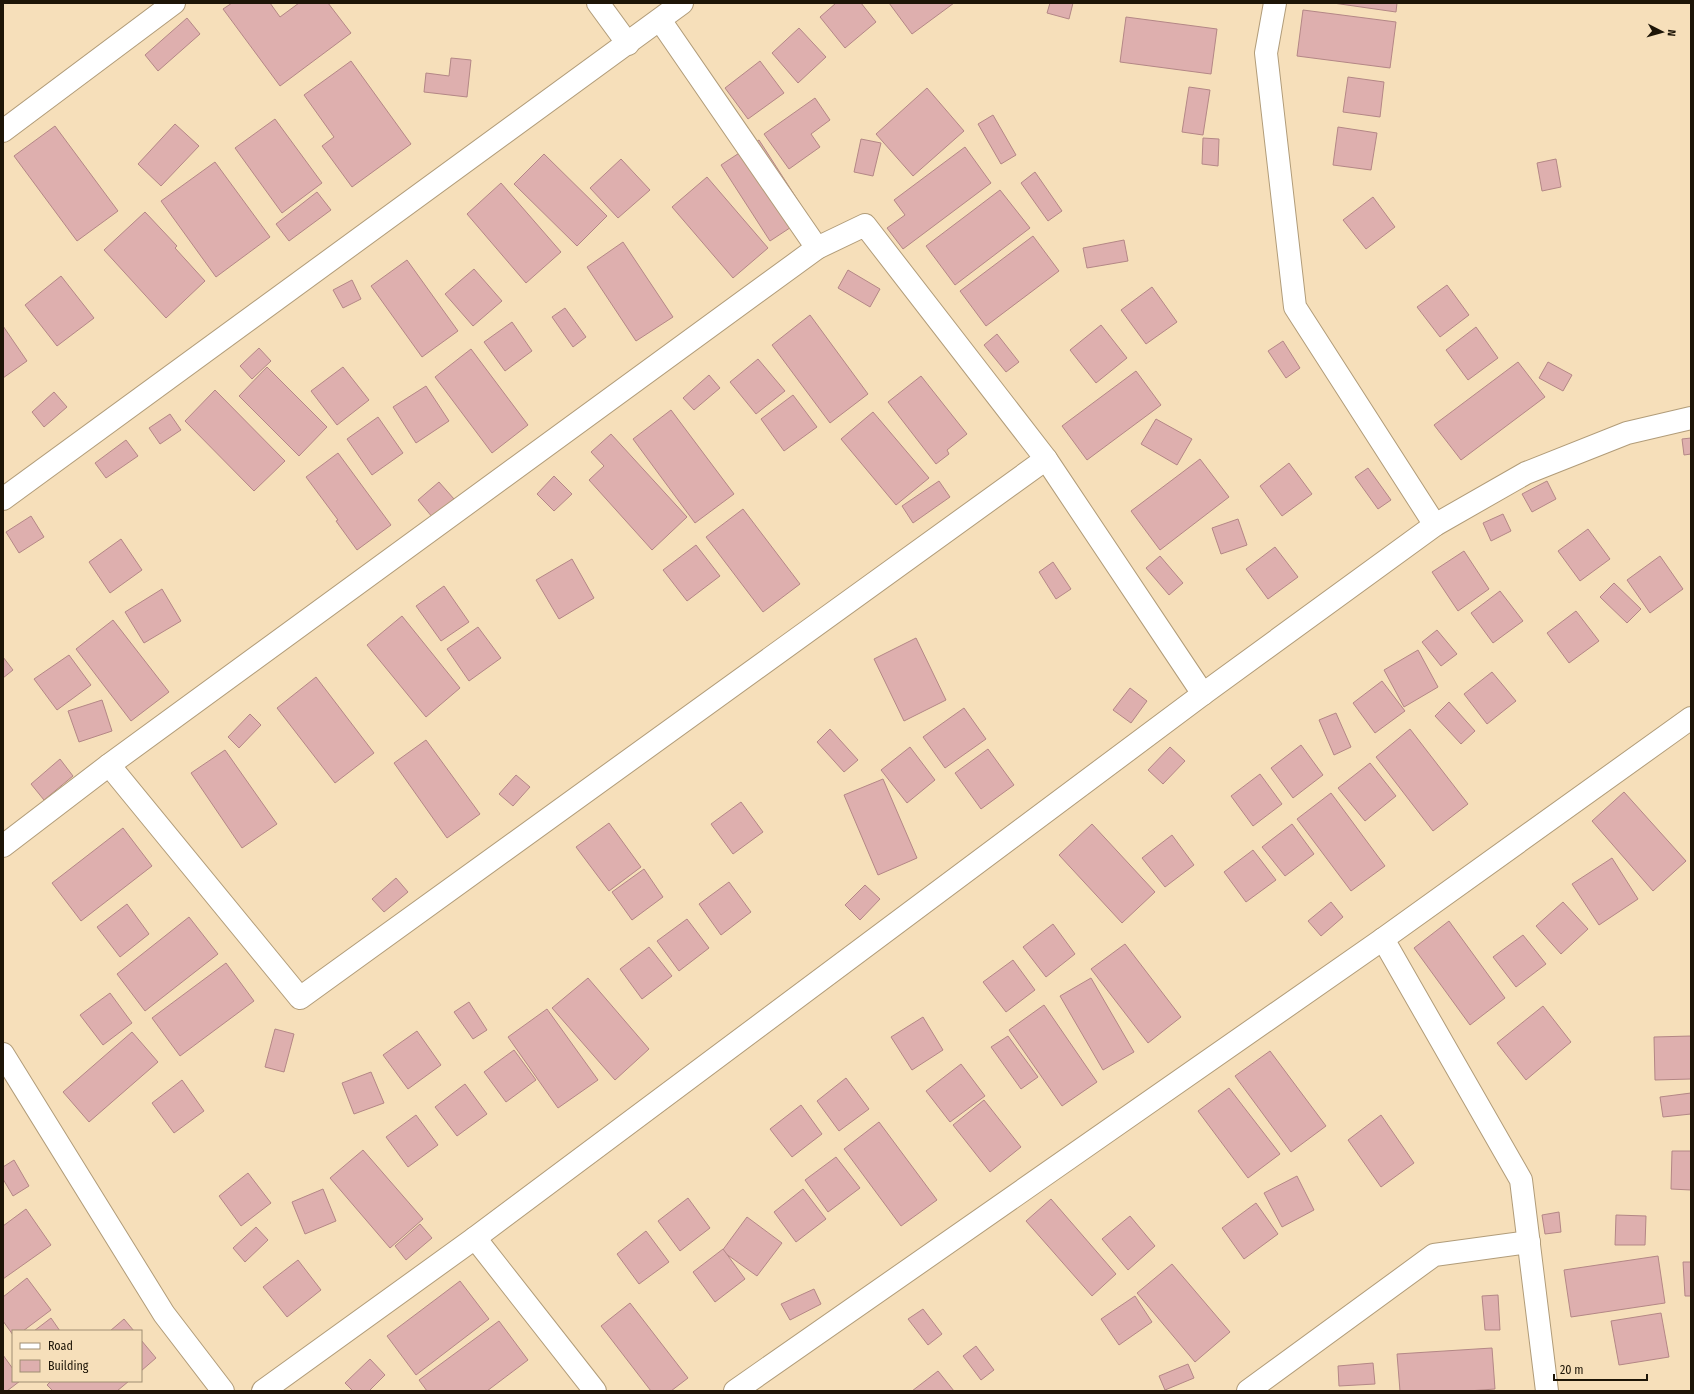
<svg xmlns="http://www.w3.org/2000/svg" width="1694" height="1394" viewBox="0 0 1694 1394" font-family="'Fira Sans Condensed',sans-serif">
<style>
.building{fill:#deafae;stroke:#b48786}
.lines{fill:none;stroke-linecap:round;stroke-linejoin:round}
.minor-casing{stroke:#b19c79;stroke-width:24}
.minor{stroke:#fff;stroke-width:22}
</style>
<rect width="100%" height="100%" fill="#f6dfba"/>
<!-- building -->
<g class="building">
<polygon points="232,3 270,3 280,17 299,3 328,3 351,33 280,86 223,9"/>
<polygon points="836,3 861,3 876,22 845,48 820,17"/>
<polygon points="889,3 954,3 912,34"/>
<polygon points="1050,3 1073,3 1069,19 1047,13"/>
<polygon points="1333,3 1397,3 1396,12"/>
<polygon points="1303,10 1396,22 1390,68 1297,56"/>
<polygon points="1126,17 1217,29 1211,74 1120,62"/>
<polygon points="187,18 200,34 158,71 145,55"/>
<polygon points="799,28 826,57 798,83 772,53"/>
<polygon points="451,58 471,60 467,97 424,92 426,73 449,76"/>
<polygon points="351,61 411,144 352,187 322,146 334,137 304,95"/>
<polygon points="760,61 784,93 748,119 725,88"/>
<polygon points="1348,77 1384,82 1380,117 1343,112"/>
<polygon points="1189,87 1210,90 1203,135 1182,132"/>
<polygon points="927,88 964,131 913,176 876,134"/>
<polygon points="815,98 830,120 811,134 820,147 789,169 764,134"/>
<polygon points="993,115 1016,155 1001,164 978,124"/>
<polygon points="275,119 322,183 282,213 235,148"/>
<polygon points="175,124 199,146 161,186 138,164"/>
<polygon points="55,126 118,211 77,241 14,156"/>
<polygon points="1338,127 1377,133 1371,170 1333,165"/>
<polygon points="1203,138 1219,139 1218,166 1202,164"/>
<polygon points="861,139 881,143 873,176 854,172"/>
<polygon points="759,140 808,216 770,241 721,165"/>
<polygon points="965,147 991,183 903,249 887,228 905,215 894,200"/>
<polygon points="544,154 607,216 577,246 514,184"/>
<polygon points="621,159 650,190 618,218 590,188"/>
<polygon points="1556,159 1561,187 1542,191 1537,163"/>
<polygon points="215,162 270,237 216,277 161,201"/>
<polygon points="1035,172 1062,211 1048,221 1021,183"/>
<polygon points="707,177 768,248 733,278 672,207"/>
<polygon points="501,183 561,252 526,283 467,214"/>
<polygon points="1000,190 1030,228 955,285 926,246"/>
<polygon points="317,192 331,210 289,241 276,224"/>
<polygon points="1373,197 1395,227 1366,249 1343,220"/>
<polygon points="145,212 177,246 175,248 205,281 166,318 104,250"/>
<polygon points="1033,236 1059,271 986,326 960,291"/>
<polygon points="1124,240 1128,261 1087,268 1083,248"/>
<polygon points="623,242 673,317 636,341 587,267"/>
<polygon points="407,260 458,331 422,357 371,286"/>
<polygon points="474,269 502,301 473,326 445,294"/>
<polygon points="848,270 880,289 870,307 838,288"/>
<polygon points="61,276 94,318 57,346 25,305"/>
<polygon points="352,280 361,299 343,308 333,290"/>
<polygon points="1447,285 1469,315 1440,337 1417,307"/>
<polygon points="1152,287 1177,322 1146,344 1121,310"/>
<polygon points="565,308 586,337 573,347 552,317"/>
<polygon points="810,315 868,394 830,423 772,345"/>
<polygon points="512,322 532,351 505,371 484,342"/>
<polygon points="1101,325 1127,358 1096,383 1070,350"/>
<polygon points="3,326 27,361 3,378"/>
<polygon points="1476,327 1498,358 1468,380 1446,350"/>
<polygon points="997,334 1019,362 1006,372 984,345"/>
<polygon points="1283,341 1300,368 1286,378 1268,351"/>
<polygon points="259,348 271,361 252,379 240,366"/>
<polygon points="471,349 528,425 492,453 435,377"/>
<polygon points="758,359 785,391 756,414 730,382"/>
<polygon points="1518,362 1545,397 1461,460 1434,425"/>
<polygon points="1548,362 1572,375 1563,391 1539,378"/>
<polygon points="267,367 327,427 299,456 239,396"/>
<polygon points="343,367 369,400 337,425 311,391"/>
<polygon points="1136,371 1161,405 1087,460 1062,426"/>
<polygon points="709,375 720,388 694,410 683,398"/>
<polygon points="921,376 967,434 947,450 949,454 936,464 888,402"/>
<polygon points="426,386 449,421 416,443 393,407"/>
<polygon points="215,390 285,461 254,491 185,421"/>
<polygon points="54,392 67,407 44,427 32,412"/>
<polygon points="793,395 817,427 784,451 761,419"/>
<polygon points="671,410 734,494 695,523 633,439"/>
<polygon points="873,412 929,478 896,505 841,439"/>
<polygon points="170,414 181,430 160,444 149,428"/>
<polygon points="378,417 403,453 372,475 347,439"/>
<polygon points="1156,419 1192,439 1177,465 1141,444"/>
<polygon points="611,434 687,517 652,550 589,480 604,466 591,452"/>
<polygon points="1691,438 1691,454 1684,455 1682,439"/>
<polygon points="126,440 138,456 106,478 95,463"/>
<polygon points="338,453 391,525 357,550 336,521 338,520 306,477"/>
<polygon points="1200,459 1229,497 1160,550 1131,511"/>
<polygon points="1289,463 1312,494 1282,516 1260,486"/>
<polygon points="1368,468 1391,500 1378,509 1355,477"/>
<polygon points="554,476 572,494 554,511 537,494"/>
<polygon points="939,481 950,497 913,523 902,506"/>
<polygon points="1547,481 1556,499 1532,512 1522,494"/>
<polygon points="439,482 454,499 433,518 418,500"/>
<polygon points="743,509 800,584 763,612 706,537"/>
<polygon points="1503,514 1511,531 1491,541 1483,523"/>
<polygon points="31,516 44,537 19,553 6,532"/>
<polygon points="1238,519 1247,545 1221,554 1212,528"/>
<polygon points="1588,529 1610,559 1580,581 1558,551"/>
<polygon points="121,539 142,570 110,593 89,562"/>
<polygon points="696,545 720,576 687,601 663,570"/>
<polygon points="1275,547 1298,577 1268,599 1246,569"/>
<polygon points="1464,551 1489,589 1458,611 1432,572"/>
<polygon points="1160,556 1183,583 1169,595 1146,568"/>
<polygon points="1660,556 1683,589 1650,613 1627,580"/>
<polygon points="572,559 594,598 559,619 536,580"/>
<polygon points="1053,562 1071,589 1056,599 1039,572"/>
<polygon points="1614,583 1641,609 1627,623 1600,597"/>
<polygon points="444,586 469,622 441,641 416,606"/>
<polygon points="162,589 181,621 144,643 125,612"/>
<polygon points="1500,591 1523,621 1493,643 1471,613"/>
<polygon points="1576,611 1599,641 1569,663 1547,633"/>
<polygon points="402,616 460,688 426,717 367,645"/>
<polygon points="113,620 169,692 131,721 76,649"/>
<polygon points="478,627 501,658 469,681 447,649"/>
<polygon points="1437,630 1457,654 1441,666 1422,642"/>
<polygon points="916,638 946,700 904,721 874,659"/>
<polygon points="1418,650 1438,687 1404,707 1384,670"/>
<polygon points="69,655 91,685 57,710 34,679"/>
<polygon points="3,657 13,670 3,678"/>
<polygon points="1492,672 1516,701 1487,724 1464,694"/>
<polygon points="316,677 374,753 335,783 277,708"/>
<polygon points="1382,681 1405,711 1375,733 1353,703"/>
<polygon points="1130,688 1147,701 1131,723 1113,710"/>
<polygon points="102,700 112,731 79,742 68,711"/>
<polygon points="1449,702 1475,731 1461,744 1435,716"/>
<polygon points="964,708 986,739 945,768 923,737"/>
<polygon points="1336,713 1351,747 1334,755 1319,720"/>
<polygon points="250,714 261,725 239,748 228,737"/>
<polygon points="830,729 858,760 844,772 817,742"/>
<polygon points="1410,729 1468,804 1433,831 1376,757"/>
<polygon points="426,740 480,814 447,838 394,763"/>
<polygon points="1301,745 1323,775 1293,798 1271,768"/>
<polygon points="910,747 935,780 907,803 881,770"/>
<polygon points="1170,747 1185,761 1163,784 1148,770"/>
<polygon points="988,749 1014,785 981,809 955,773"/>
<polygon points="225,750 277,824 242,848 191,773"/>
<polygon points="60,759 73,776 44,800 31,784"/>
<polygon points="1370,763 1396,796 1365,821 1338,788"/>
<polygon points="1260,774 1282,804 1253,826 1231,796"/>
<polygon points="516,775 530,787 513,806 499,794"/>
<polygon points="883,779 917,858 878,875 844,795"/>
<polygon points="1624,792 1686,861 1653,891 1592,821"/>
<polygon points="1331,793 1385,866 1351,891 1297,819"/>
<polygon points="741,802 763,832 733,854 711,824"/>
<polygon points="609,823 641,867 609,891 576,847"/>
<polygon points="1092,824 1155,892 1122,923 1059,855"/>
<polygon points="1292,824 1314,854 1285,876 1262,847"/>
<polygon points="123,828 152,866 81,921 52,883"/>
<polygon points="1172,835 1194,865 1165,887 1142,858"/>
<polygon points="1253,850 1276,880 1246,902 1224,872"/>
<polygon points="1612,858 1638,899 1599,925 1572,884"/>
<polygon points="644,869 663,897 632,920 612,892"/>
<polygon points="396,878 408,892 384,912 372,899"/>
<polygon points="729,882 751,912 721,935 699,904"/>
<polygon points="865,885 880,899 860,920 845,905"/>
<polygon points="1331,902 1343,917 1321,936 1308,921"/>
<polygon points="1563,902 1588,929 1561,954 1536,926"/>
<polygon points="127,904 149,934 120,957 97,927"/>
<polygon points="189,917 218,954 145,1011 117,974"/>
<polygon points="687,919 709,948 679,971 657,941"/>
<polygon points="1449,921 1505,998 1470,1025 1414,948"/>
<polygon points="1053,924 1075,954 1046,977 1023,947"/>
<polygon points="1523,935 1546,964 1516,987 1493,957"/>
<polygon points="1125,944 1181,1017 1148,1043 1091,969"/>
<polygon points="649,947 672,976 642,999 620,969"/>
<polygon points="1013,960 1035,990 1006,1012 983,982"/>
<polygon points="226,963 254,1001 180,1056 152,1018"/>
<polygon points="588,978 649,1049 615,1080 552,1008"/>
<polygon points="1091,978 1134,1052 1103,1070 1060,996"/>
<polygon points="110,993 132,1023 103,1045 80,1015"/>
<polygon points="469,1002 487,1030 473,1039 454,1012"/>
<polygon points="1044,1005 1097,1082 1062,1106 1009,1030"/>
<polygon points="1543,1006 1571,1042 1526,1080 1497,1043"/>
<polygon points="547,1009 598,1080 558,1108 508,1037"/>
<polygon points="923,1017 943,1050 912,1070 891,1037"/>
<polygon points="275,1029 294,1034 284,1072 265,1067"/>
<polygon points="417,1031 441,1065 408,1089 383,1055"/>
<polygon points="132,1032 158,1062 89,1122 63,1092"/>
<polygon points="1008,1036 1038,1077 1021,1089 991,1047"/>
<polygon points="1691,1036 1691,1079 1655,1080 1654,1037"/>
<polygon points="514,1050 536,1080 506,1102 484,1072"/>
<polygon points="1270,1051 1326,1126 1291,1152 1235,1076"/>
<polygon points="961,1064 985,1096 950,1122 926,1091"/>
<polygon points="371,1072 384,1103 354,1114 342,1083"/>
<polygon points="846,1078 869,1109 839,1131 817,1101"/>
<polygon points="182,1080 204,1111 174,1133 152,1103"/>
<polygon points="465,1084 487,1114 457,1136 435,1107"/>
<polygon points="1229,1088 1280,1154 1248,1178 1198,1111"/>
<polygon points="1691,1093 1691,1114 1663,1117 1660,1097"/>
<polygon points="984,1100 1021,1147 990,1172 953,1125"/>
<polygon points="801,1105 822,1134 792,1157 770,1129"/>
<polygon points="416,1115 438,1145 408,1167 386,1137"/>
<polygon points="1381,1115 1414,1163 1381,1187 1348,1140"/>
<polygon points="879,1122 937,1200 901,1226 844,1149"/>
<polygon points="363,1150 423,1219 390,1248 330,1178"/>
<polygon points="1672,1151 1691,1151 1691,1190 1671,1189"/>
<polygon points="836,1157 860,1188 828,1212 805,1180"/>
<polygon points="14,1160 29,1186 13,1196 3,1179 3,1167"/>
<polygon points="248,1173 271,1203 241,1226 219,1196"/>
<polygon points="1297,1176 1314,1210 1282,1227 1264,1193"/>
<polygon points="323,1189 336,1221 305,1234 292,1202"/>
<polygon points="803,1189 826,1219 796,1242 774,1212"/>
<polygon points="688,1198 710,1228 680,1251 658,1221"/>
<polygon points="1051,1199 1116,1274 1092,1296 1026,1221"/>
<polygon points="1256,1203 1278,1234 1244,1259 1222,1228"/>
<polygon points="26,1209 51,1245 3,1279 3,1226"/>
<polygon points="1559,1212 1561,1232 1545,1234 1542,1215"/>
<polygon points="1616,1215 1646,1216 1645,1245 1615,1245"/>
<polygon points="1130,1216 1155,1246 1128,1270 1102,1239"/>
<polygon points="747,1217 782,1243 757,1276 722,1251"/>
<polygon points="420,1224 432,1238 406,1260 395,1246"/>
<polygon points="256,1227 268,1240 245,1262 233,1248"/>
<polygon points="646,1231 669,1262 639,1284 617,1254"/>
<polygon points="723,1249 745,1279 715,1302 693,1272"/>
<polygon points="1658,1256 1665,1303 1571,1317 1564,1270"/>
<polygon points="298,1260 321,1290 287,1317 263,1287"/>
<polygon points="1683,1262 1691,1262 1691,1296 1685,1296"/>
<polygon points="1172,1264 1230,1332 1195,1362 1137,1293"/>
<polygon points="27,1278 51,1310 23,1331 13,1331 13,1335 3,1321 3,1297"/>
<polygon points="460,1281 489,1319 416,1375 387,1336"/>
<polygon points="814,1289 821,1304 790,1320 781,1304"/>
<polygon points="1498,1295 1500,1330 1485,1330 1482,1296"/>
<polygon points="1135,1296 1152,1322 1119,1345 1101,1319"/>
<polygon points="630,1303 688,1378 671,1391 651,1391 601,1326"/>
<polygon points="923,1309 942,1334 928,1345 908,1319"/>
<polygon points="1661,1313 1669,1357 1619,1365 1611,1321"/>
<polygon points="51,1318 60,1331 34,1331"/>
<polygon points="124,1319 134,1331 110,1331"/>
<polygon points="499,1321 528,1360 487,1391 427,1391 419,1380"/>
<polygon points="141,1340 156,1358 141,1371"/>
<polygon points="976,1346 994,1370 981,1380 963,1356"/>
<polygon points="1492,1348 1495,1389 1468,1391 1400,1391 1397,1354"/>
<polygon points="3,1355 13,1369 13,1381 20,1381 7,1391 3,1391"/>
<polygon points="370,1359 385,1375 369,1391 353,1391 345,1383"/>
<polygon points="1373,1363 1375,1384 1339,1386 1338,1366"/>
<polygon points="1188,1364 1194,1378 1165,1390 1159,1376"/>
<polygon points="938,1371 954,1391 912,1391"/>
<polygon points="51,1381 129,1381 117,1391 53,1391 47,1385"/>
</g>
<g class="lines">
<defs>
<g id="minor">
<polyline points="598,3 628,44"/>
<polyline points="1275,3 1266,53 1295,307 1435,525"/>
<polyline points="660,20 817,248"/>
<polyline points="3,131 174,3"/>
<polyline points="3,499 682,3"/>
<polyline points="109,765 300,998 1046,459"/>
<polyline points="3,846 109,765 817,248 865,225 1046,459 1203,694"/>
<polyline points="1383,939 1521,1180 1547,1391"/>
<polyline points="3,1054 164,1314 223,1391"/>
<polyline points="475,1238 595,1391"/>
<polyline points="263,1391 475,1238 1203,694 1435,525 1526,473 1627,433 1691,418"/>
<polyline points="735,1391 1383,939 1691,718"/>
<polyline points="1248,1391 1434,1255 1529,1242"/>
</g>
</defs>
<!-- minor casing -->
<use href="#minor" class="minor-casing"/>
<!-- minor -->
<use href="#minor" class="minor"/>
</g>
<!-- border -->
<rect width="1694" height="1394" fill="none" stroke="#1d1507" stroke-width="8"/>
<!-- legend -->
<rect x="12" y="1330" width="130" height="52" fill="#f6dfba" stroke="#9f8e72"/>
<rect x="20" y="1343" width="20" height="6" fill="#ffffff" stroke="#9f8e72"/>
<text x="48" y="1350" font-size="12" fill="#1d1507">Road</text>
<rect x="20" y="1360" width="20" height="12" fill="#deafae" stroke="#9f8e72"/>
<text x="48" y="1370" font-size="12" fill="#1d1507">Building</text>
<!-- north arrow -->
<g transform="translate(1662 32) rotate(96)" stroke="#f6dfba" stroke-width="3" paint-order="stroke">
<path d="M0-3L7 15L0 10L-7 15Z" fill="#1d1507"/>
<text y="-6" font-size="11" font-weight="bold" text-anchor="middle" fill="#1d1507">N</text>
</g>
<!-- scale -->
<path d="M1554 1374v6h93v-6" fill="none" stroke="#1d1507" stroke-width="2"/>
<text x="1560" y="1374" font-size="12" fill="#1d1507" stroke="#f6dfba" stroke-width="3" paint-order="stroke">20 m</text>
</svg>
